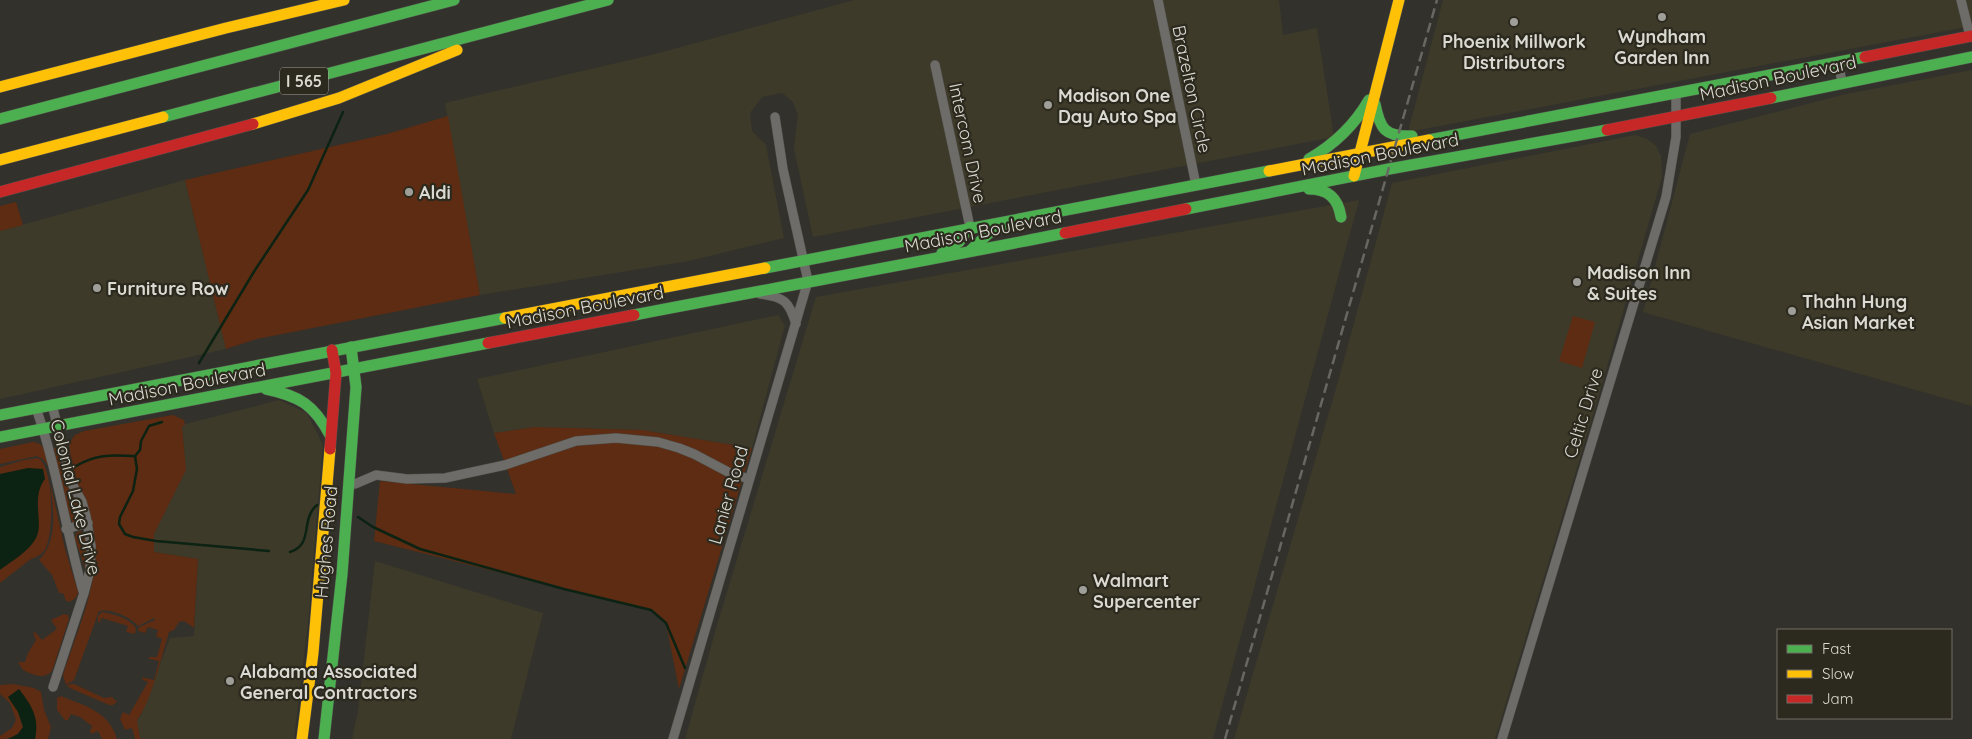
<svg xmlns="http://www.w3.org/2000/svg" width="1972" height="739" viewBox="0 0 1972 739" font-family="Quicksand,sans-serif">
<style>
.built{fill:#3d3a29}
.green{fill:#5d2c12}
.water{fill:#0c2213}
.lines{fill:none;stroke-linecap:round;stroke-linejoin:round}
.stream{stroke:#0c2213;stroke-width:2.5}
.street-casing{stroke:#504f4a;stroke-width:10}
.fast-casing{stroke:#504f4a;stroke-width:12}
.slow-casing{stroke:#504f4a;stroke-width:12}
.jam-casing{stroke:#504f4a;stroke-width:12}
.street{stroke:#6e6c68;stroke-width:9}
.fast{stroke:#4caf50;stroke-width:11}
.slow{stroke:#ffc107;stroke-width:11}
.jam{stroke:#c62828;stroke-width:11}
.rail{stroke:#686762;stroke-width:2.5;stroke-dasharray:10 5;stroke-linecap:butt}
.poi-dot{fill:#9f9e98;stroke:#2c291e;stroke-width:2}
.labels{text-anchor:middle;dominant-baseline:central;stroke-width:4.5;stroke-linejoin:round;paint-order:stroke}
.shield{fill:#2c291e;stroke:#a6a49c;stroke-width:1}
.shield-label{font-size:16px;font-weight:bold;fill:#dad9d2}
.poi-label{font-size:18px;font-weight:bold;fill:#dad9d2;stroke:#2c291e;text-anchor:start}
.street-label{font-size:18px;fill:#dad9d2;stroke:#2c291e}
</style>
<rect width="100%" height="100%" fill="#32312c"/>
<!-- built -->
<g class="built">
<polygon points="854,0 1279,0 1283,35 1317,28 1334,137 813,237 794,149 798,115 793,102 782,93 762,97 750,113 752,131 766,145 784,238 689,261 480,295 445,103 651,55"/>
<polygon points="1443,0 1972,0 1972,26 1408,132"/>
<polygon points="1972,70 1972,406 1643,312 1690,134 1846,94"/>
<polygon points="1635,135 1647,139 1656,146 1661,156 1662,177 1596,405 1495,739 1234,739 1339,378 1392,183"/>
<polygon points="185,180 226,349 0,399 0,231"/>
<polygon points="1359,200 1213,739 685,739 718,622 816,297"/>
<polygon points="778,315 785,325 752,448 642,430 535,427 494,433 477,379"/>
<polygon points="279,400 307,413 323,445 308,623 294,739 140,739 137,720 141,715 170,638 194,636 198,559 154,552 154,534 186,470 182,425"/>
<polygon points="375,561 543,613 511,739 352,739 358,711"/>
</g>
<!-- green -->
<g class="green">
<polygon points="448,116 480,295 257,339 226,349 185,180 387,134"/>
<polygon points="16,202 23,225 0,231 0,206"/>
<polygon points="1573,316 1595,322 1582,368 1559,361"/>
<path d="M173,415L184,420L185,425L182,426L186,470L154,534V552L198,559L194,628L184,621L179,622L174,630L169,632C162,655 151,702 137,720L140,739H135L132,728L125,730L120,719L123,712L129,715L148,682L143,680L142,677L154,680L159,661L149,659V657H157L162,639L156,636L158,630L148,627L145,633L138,631L139,627L155,620L154,618L138,626C131,617 110,608 99,611L74,680L66,685L63,675C78,627 103,578 93,527C90,511 83,499 77,484C73,472 70,456 69,443L75,435L84,431Z"/>
<polygon points="535,427 642,430 752,448 679,689 666,623 651,610 374,541 380,481 516,494 494,433"/>
<path d="M33,442C47,444 47,456 49,468L44,460L37,456L0,464V449Z"/>
<polygon points="57,447 65,482 81,512 83,518 79,523 72,522 62,490 54,448"/>
<path d="M38,458C54,466 55,537 44,551C39,557 34,557 28,561C19,568 9,576 0,583V467L24,460Z"/>
<path d="M50,482L65,549L78,592C77,598 72,603 66,601L63,593H59L52,575L39,560C59,539 53,509 50,482Z"/>
<polygon points="80,531 86,534 87,546 86,571 75,539 76,533"/>
<path d="M102,612C114,614 129,618 136,628L135,634L126,632L128,626L102,618L99,623L98,622V616Z"/>
<path d="M64,614L68,615L69,619L52,671C44,680 33,675 23,670L18,662H25L28,653L36,640L33,633L35,632L42,640L57,629L51,620Z"/>
<path d="M13,684L34,688L41,692L44,710L51,727L48,739H35L36,733L34,716L20,717L23,727C18,736 10,739 0,739V736L12,728L16,720L10,703L0,694V685Z"/>
<polygon points="70,684 74,684 104,698 112,697 117,702 113,705 109,705 70,688 67,686"/>
<path d="M61,696C84,706 108,710 117,739H102L98,731L91,734L90,731L92,726L80,717L71,714L68,720H65L57,710V698Z"/>
</g>
<!-- water -->
<g class="water">
<path d="M28,468L43,469L45,479C31,497 43,521 37,536C31,550 12,561 0,570V474Z"/>
<path d="M19,689C31,705 40,717 35,739H8L18,734L23,727L18,712L8,697Z"/>
</g>
<g class="lines">
<!-- stream -->
<g class="stream">
<polyline points="199,363 255,270 308,190 343,112"/>
<polyline points="135,456 137,469 133,491 120,517 119,524 125,534 133,537 156,541 269,551"/>
<path d="M76,466C96,454 112,455 135,456L140,450L141,441L149,426L162,422"/>
<polyline points="358,517 373,527 420,549 564,589 651,610 666,623 685,668"/>
<path d="M290,552C314,545 300,519 317,505"/>
</g>
<defs>
<g id="street">
<polyline points="1158,0 1196,185"/>
<polyline points="1961,0 1970,36"/>
<polyline points="1838,62 1842,82"/>
<polyline points="935,65 970,227"/>
<path d="M760,294C784,297 789,301 796,324"/>
<polyline points="52,404 70,480 82,502 86,516 91,546 90,570 84,593 53,687"/>
<path d="M36,408C57,468 66,531 83,591"/>
<polyline points="355,484 376,475 407,479 445,478 505,465 576,441 616,438 658,442 679,448 694,454 730,473 749,479"/>
<polyline points="66,529 88,523"/>
<polyline points="673,739 808,281 783,169 775,117"/>
<polyline points="1502,739 1666,197 1676,137 1676,93"/>
</g>
<g id="fast">
<polyline points="1771,98 1972,57"/>
<path d="M1375,104C1380,129 1385,137 1412,136"/>
<polyline points="163,117 608,0"/>
<polyline points="0,119 454,0"/>
<polyline points="1429,140 1865,57"/>
<path d="M1309,159C1335,144 1354,126 1369,100"/>
<path d="M1309,189C1328,189 1338,198 1341,217"/>
<polyline points="1186,209 1389,169 1607,130"/>
<polyline points="971,250 989,233 1006,226"/>
<polyline points="942,253 959,242 970,227"/>
<polyline points="765,268 1269,171"/>
<path d="M634,315C778,287 922,262 1065,233"/>
<path d="M266,389C300,396 314,405 330,435"/>
<polyline points="0,415 505,318"/>
<polyline points="0,437 488,343"/>
<polyline points="324,739 342,574 356,387 351,347"/>
</g>
<g id="slow">
<polyline points="0,87 226,28 344,0"/>
<polyline points="253,124 339,98 457,50"/>
<polyline points="0,160 163,117"/>
<polyline points="1269,171 1429,140"/>
<polyline points="1354,176 1399,0"/>
<polyline points="505,318 765,268"/>
<polyline points="302,739 313,653 330,449"/>
</g>
<g id="jam">
<polyline points="1865,57 1972,36"/>
<polyline points="1607,130 1771,98"/>
<polyline points="0,192 253,124"/>
<polyline points="1065,233 1186,209"/>
<polyline points="488,343 634,315"/>
<polyline points="330,449 336,373 332,350"/>
</g>
</defs>
<!-- street casing -->
<use href="#street" class="street-casing"/>
<!-- fast casing -->
<use href="#fast" class="fast-casing"/>
<!-- slow casing -->
<use href="#slow" class="slow-casing"/>
<!-- jam casing -->
<use href="#jam" class="jam-casing"/>
<!-- street -->
<use href="#street" class="street"/>
<!-- fast -->
<use href="#fast" class="fast"/>
<!-- slow -->
<use href="#slow" class="slow"/>
<!-- jam -->
<use href="#jam" class="jam"/>
<!-- rail -->
<polyline class="rail" points="1225,739 1437,0"/>
</g>
<!-- markers -->
<g class="poi-dot">
<circle cx="1662" cy="17" r="5"/>
<circle cx="1514" cy="22" r="5"/>
<circle cx="1048" cy="105" r="5"/>
<circle cx="409" cy="192" r="5"/>
<circle cx="1577" cy="282" r="5"/>
<circle cx="97" cy="288" r="5"/>
<circle cx="1792" cy="311" r="5"/>
<circle cx="1083" cy="590" r="5"/>
<circle cx="230" cy="681" r="5"/>
</g>
<g class="labels">
<!-- shield labels -->
<rect class="shield" x="280" y="67.5" width="48" height="27" rx="4"/>
<g class="shield-label">
<text x="304" y="81">I 565</text>
</g>
<!-- poi labels -->
<g class="poi-label">
<text x="1662" y="36" text-anchor="middle">Wyndham<tspan x="1662" dy="21">Garden Inn</tspan></text>
<text x="1514" y="41" text-anchor="middle">Phoenix Millwork<tspan x="1514" dy="21">Distributors</tspan></text>
<text x="1058" y="95">Madison One<tspan x="1058" dy="21">Day Auto Spa</tspan></text>
<text x="419" y="192">Aldi</text>
<text x="1587" y="272">Madison Inn<tspan x="1587" dy="21">&amp; Suites</tspan></text>
<text x="107" y="288">Furniture Row</text>
<text x="1802" y="301">Thahn Hung<tspan x="1802" dy="21">Asian Market</tspan></text>
<text x="1093" y="580">Walmart<tspan x="1093" dy="21">Supercenter</tspan></text>
<text x="240" y="671">Alabama Associated<tspan x="240" dy="21">General Contractors</tspan></text>
</g>
<!-- street labels -->
<g class="street-label">
<text transform="translate(1778 78) rotate(-12)">Madison Boulevard</text>
<text transform="translate(1192 89) rotate(78)">Brazelton Circle</text>
<text transform="translate(968 143) rotate(78)">Intercom Drive</text>
<text transform="translate(1380 154) rotate(-11)">Madison Boulevard</text>
<text transform="translate(983 231) rotate(-11)">Madison Boulevard</text>
<text transform="translate(585 307) rotate(-11)">Madison Boulevard</text>
<text transform="translate(187 384) rotate(-11)">Madison Boulevard</text>
<text transform="translate(1583 413) rotate(-73)">Celtic Drive</text>
<text transform="translate(728 495) rotate(-74)">Lanier Road</text>
<text transform="translate(76 497) rotate(76)">Colonial Lake Drive</text>
<text transform="translate(326 542) rotate(-85)">Hughes Road</text>
</g>
</g>
<!-- legend -->
<rect x="1777" y="629" width="175" height="90" fill="#2c291e" stroke="#726f66"/>
<rect x="1787" y="645" width="25" height="8" fill="#4caf50" stroke="#726f66"/>
<text x="1822" y="654" font-size="15" fill="#dad9d2">Fast</text>
<rect x="1787" y="670" width="25" height="8" fill="#ffc107" stroke="#726f66"/>
<text x="1822" y="679" font-size="15" fill="#dad9d2">Slow</text>
<rect x="1787" y="695" width="25" height="8" fill="#c62828" stroke="#726f66"/>
<text x="1822" y="704" font-size="15" fill="#dad9d2">Jam</text>
</svg>
